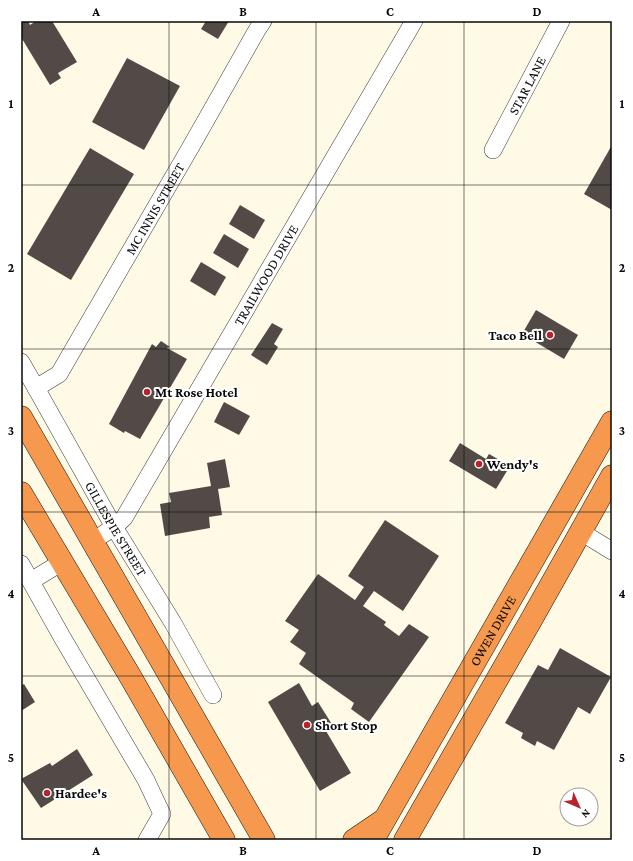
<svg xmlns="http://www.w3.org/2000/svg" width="633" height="861" viewBox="0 0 633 861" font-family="'Crimson Pro',serif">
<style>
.building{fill:#524a46}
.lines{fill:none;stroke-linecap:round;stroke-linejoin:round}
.minor-casing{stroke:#3c3c3c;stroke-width:18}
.highway-casing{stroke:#1a1a1a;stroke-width:23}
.minor{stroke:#fff;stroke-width:17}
.highway{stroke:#f6984d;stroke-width:22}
.grid{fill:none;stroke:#090909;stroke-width:1;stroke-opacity:0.55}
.poi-dot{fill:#b9222b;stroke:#fff;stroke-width:1.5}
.labels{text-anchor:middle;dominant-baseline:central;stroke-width:4;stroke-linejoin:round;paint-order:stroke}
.street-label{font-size:14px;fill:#090909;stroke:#fff}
.poi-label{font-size:14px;font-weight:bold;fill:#090909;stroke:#fff;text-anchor:start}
.neatline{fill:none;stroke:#090909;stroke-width:1.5}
.grid-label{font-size:13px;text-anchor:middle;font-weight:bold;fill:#090909}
</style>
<rect width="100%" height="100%" fill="#fffae6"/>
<!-- building -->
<g class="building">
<polygon points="24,21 28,21 30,25 36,21 52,21 77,62 58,73 61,78 50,85 21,37 21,23"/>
<polygon points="206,21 229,21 218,39 201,29"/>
<polygon points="127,58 180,86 144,150 92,122"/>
<polygon points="612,145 612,210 584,194"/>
<polygon points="90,148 134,174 71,280 27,254"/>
<polygon points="240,205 265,220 254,239 229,224"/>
<polygon points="224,234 249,249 238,268 213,253"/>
<polygon points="201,262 226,277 215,296 190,281"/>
<polygon points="536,310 578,335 564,359 522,334"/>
<polygon points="272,323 283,329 274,344 278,347 267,365 251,355"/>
<polygon points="161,341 170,347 167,348 187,359 140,439 125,431 124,433 109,424 152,344 156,347"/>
<polygon points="224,402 250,416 239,435 214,422"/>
<polygon points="460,443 486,459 489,454 510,466 496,489 449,461"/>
<polygon points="225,459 230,487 218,489 222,515 209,517 210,528 165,536 160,504 171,502 169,493 211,486 207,463"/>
<polygon points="385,520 439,556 403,611 374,591 363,606 386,622 384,625 399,636 409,624 429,637 369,722 351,709 354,703 299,664 306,653 290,642 299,630 285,621 318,574 355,600 364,587 348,576"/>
<polygon points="560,648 611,677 590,714 578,707 554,750 537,741 535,746 521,738 523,733 505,723 538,665 548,670"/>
<polygon points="299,683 312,706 318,702 333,726 326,731 351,773 320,791 268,702"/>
<polygon points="24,684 35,702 21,711 21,686"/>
<polygon points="77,749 93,775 41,808 21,779 50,763 52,766"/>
</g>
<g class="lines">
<defs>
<g id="minor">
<path id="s1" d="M493,150L561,21"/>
<path id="s2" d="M21,362L36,388L114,527L173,623L213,695"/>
<path id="s3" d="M36,388L59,374L193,143L257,30L263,21"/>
<polyline points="581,532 612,551"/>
<path id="s4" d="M93,541L114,527L124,518L414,21"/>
<polyline points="21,564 62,637 146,780 162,814 147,840"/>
<polyline points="31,581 62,562"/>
</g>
<g id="highway">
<polyline points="21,417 264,840"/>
<polyline points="21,493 130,676 224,840"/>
<polyline points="354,840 382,821"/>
<path id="s5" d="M373,840L612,422"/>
<polyline points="405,840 530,622 612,476"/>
</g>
</defs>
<!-- minor casing -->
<use href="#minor" class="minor-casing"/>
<!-- highway casing -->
<use href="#highway" class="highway-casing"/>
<!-- minor -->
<use href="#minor" class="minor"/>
<!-- highway -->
<use href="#highway" class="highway"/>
</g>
<!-- grid -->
<path class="grid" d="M169,21V840M316,21V840M464,21V840M21,185H612M21,349H612M21,512H612M21,676H612"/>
<!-- markers -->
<g class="poi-dot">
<circle cx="550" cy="335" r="4"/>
<circle cx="147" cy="392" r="4"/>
<circle cx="479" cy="464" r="4"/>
<circle cx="307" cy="725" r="4"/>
<circle cx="47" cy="793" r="4"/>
</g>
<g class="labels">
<!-- street labels -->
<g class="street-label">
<text stroke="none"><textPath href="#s1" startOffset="73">STAR LANE</textPath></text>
<text stroke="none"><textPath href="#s3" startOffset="218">MC INNIS STREET</textPath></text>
<text stroke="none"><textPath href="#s4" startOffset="320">TRAILWOOD DRIVE</textPath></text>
<text stroke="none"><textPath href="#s2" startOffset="192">GILLESPIE STREET</textPath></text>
<text stroke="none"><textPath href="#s5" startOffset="241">OWEN DRIVE</textPath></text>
</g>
<!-- poi labels -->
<g class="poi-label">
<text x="542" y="335" text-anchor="end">Taco Bell</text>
<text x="155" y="392">Mt Rose Hotel</text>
<text x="487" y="464">Wendy's</text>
<text x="315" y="725">Short Stop</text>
<text x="55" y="793">Hardee's</text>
</g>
</g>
<!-- border -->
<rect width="633" height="861" fill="none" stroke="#ffffff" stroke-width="44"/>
<!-- north arrow -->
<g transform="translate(579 807) rotate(135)"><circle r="19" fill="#ffffff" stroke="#9d9d9d"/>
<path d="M0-3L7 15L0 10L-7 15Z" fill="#b9222b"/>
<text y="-6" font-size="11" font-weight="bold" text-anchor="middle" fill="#090909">N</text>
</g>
<rect x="22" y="22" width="589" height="817" class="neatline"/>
<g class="grid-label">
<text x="96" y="16">A</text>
<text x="243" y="16">B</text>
<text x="390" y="16">C</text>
<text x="537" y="16">D</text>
<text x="11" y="108">1</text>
<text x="622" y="108">1</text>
<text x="11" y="272">2</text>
<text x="622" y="272">2</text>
<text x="11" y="435">3</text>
<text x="622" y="435">3</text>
<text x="11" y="598">4</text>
<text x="622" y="598">4</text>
<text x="11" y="762">5</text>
<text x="622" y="762">5</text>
<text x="96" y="855">A</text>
<text x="243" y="855">B</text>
<text x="390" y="855">C</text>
<text x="537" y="855">D</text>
</g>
</svg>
